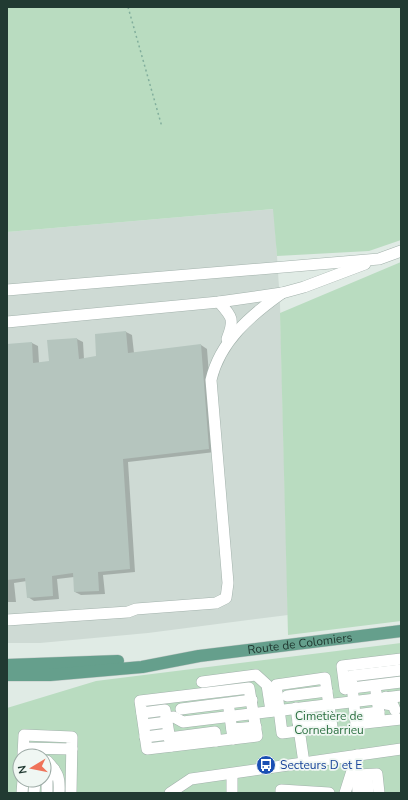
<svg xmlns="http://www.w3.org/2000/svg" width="408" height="800" viewBox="0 0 408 800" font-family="'Nunito Sans',sans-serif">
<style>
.built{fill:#cedad4}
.green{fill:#b9dcc0;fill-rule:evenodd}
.shadow{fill:#0003}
.building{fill:#b5c5be}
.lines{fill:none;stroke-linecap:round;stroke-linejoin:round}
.minor-casing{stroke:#a3b2ac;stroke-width:12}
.major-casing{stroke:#c1c8c6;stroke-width:13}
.path{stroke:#81ae9c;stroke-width:1.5;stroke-dasharray:2 3;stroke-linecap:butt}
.minor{stroke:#fff;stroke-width:11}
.major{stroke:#659f8c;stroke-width:12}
.labels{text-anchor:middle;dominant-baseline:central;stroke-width:3.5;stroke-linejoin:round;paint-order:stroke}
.street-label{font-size:12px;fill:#213a32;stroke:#f0f7f3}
.park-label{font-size:12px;fill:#2c7041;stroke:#f0f7f3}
.transit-label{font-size:12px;fill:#164399;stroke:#f0f7f3;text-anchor:start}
</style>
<rect width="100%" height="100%" fill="#e0ebe5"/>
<!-- built -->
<polygon class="built" points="274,209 280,303 288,615 148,633 40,643 7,643 7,232"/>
<!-- green -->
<g class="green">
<polygon points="7,7 401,7 401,240 369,251 277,256 273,209 7,232"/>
<polygon points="401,262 401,621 288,635 280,313"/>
<path d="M401,643V793H7V708L96,681ZM20,756H44V780H20Z"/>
</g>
<!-- shadow -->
<polygon class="shadow" points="126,332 132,335 134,353 201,345 207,349 215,452 128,462 135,572 103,575 105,594 81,595 75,592 74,577 57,579 59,599 34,601 28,597 27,581 14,583 16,602 7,602 7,345 32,343 38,346 39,363 51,362 77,339 83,342 84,359 97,357 96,335"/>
<!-- building -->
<polygon class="building" points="126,331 128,353 201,344 209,449 123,459 130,569 98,572 99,591 74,592 73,573 52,576 53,596 27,598 25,578 7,580 7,344 32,342 33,363 49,361 47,340 77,338 79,359 96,356 95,334"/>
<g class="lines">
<defs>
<g id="minor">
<polyline points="7,290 379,259 401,251"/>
<path d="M219,302C232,317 235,319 227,339"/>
<polyline points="7,322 219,302 282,293 304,287 365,264"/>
<path d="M7,620L128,612L136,609L216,603L226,598L228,583L211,380C220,341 251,315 282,293"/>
<polyline points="401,670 351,676 356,724 401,719"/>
<polygon points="325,678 332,727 282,733 276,685"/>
<polyline points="202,682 256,675 267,685 271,711"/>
<polygon points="249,688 257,736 147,749 140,701"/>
<polyline points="352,688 401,682"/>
<polyline points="345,689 342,666 401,659"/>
<polyline points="376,692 380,721"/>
<polyline points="287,696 327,691"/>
<polyline points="386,697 386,704 393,705 395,710"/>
<polyline points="296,708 304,763"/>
<polyline points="181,709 252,700"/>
<polyline points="229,709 233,739"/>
<polyline points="142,713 165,710 171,746"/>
<polyline points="355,715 379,712"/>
<polyline points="166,718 174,717 183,722 401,696"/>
<polyline points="298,722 331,718"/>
<polyline points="144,725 167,722"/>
<polyline points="232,729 256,727"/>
<polyline points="145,737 169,734"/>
<polyline points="169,738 215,732 216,741"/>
<polyline points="24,748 72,749"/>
<polyline points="23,756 24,735 72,737 71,793"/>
<path d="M44,761H47C58,773 60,777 59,793"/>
<polyline points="367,775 368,793"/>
<polyline points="22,793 23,780"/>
<polyline points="34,793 35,780"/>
<polyline points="47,793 47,779 54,769"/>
<polyline points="170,793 191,779 401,749"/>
<polyline points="232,793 232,774"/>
<polyline points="281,793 281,790 329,793"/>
<polyline points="345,793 357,755"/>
<polyline points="358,793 357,775 377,774 379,793"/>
</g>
<g id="major">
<polyline points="7,665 118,661"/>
<path id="s1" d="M7,675H50L142,667L199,656L401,631"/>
</g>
</defs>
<!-- minor casing -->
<use href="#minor" class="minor-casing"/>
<!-- major casing -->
<use href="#major" class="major-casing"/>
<!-- path -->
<polyline class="path" points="128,7 162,127"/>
<!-- minor -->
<use href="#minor" class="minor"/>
<!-- major -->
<use href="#major" class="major"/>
</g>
<!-- icons -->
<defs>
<symbol id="bus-disc" viewBox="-11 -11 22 22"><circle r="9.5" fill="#1a4fb4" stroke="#f0f7f3"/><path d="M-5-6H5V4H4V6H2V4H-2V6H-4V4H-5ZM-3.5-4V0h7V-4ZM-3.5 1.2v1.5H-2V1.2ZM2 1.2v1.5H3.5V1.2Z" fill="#fff"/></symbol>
</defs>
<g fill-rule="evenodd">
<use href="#bus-disc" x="255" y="754" width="22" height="22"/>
</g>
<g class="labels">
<!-- street labels -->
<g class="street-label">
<text stroke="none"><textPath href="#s1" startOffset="295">Route de Colomiers</textPath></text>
</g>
<!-- park labels -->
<g class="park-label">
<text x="329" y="716">Cimetière de<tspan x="329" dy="14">Cornebarrieu</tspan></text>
</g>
<!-- transit labels -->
<g class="transit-label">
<text x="280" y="765">Secteurs D et E</text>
</g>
</g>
<!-- border -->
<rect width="408" height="800" fill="none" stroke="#213a32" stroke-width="16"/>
<!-- north arrow -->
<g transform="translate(32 768) rotate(260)"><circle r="19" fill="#f0f7f3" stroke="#9daba6"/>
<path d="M0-3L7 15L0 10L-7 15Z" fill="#ef7359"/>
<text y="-6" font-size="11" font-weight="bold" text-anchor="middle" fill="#213a32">N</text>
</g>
</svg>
